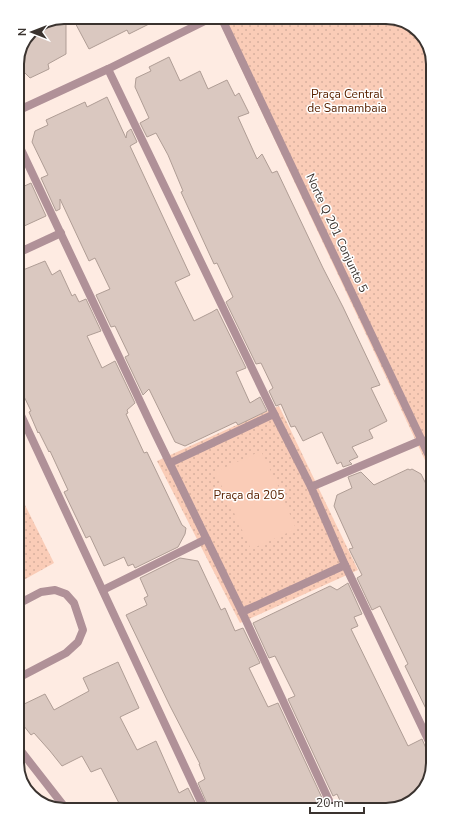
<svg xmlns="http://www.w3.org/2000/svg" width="450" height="827" viewBox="0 0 450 827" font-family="'Nunito Sans',sans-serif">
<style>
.park{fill:url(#park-dots)}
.garden{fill:#faccb7}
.building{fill:#dac8c0;stroke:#af9d95}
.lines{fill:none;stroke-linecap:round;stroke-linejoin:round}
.service{stroke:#b09198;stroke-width:8}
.minor{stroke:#b09198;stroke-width:8}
.tertiary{stroke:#b09198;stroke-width:8}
.labels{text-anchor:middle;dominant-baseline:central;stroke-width:3;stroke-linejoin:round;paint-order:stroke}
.park-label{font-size:12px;fill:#5a2302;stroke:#fff}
.street-label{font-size:12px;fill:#3a332f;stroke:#fff}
.rim{fill:none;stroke:#3a332f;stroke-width:2}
</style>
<defs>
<pattern id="park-dots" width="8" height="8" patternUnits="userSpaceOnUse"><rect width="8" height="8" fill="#faccb7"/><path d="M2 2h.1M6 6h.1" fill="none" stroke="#d7b09e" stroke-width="1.8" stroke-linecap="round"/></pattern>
</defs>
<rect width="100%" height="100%" fill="#feebe2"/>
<!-- park -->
<g class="park">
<polygon points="217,17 389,17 412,25 429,46 431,473"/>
<polygon points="279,406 358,570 240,623 157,461"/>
<polygon points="19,493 54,563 20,582"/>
</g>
<!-- garden -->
<polygon class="garden" points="261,451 280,490 296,529 251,549 215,472"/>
<!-- building -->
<g class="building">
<polygon points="64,17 66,17 66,54 48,64 49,69 30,78 24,72 17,75 17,61 31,31"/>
<polygon points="72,17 163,17 129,34 127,30 89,49"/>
<polygon points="169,57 180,81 200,71 208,89 227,80 235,96 239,93 249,113 238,117 257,159 262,154 272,173 277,171 323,268 343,307 380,385 371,388 387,421 369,430 373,438 352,447 358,457 349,461 352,464 343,467 341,462 337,464 322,432 303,441 295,426 291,427 281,404 276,406 269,391 273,388 261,363 256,364 226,302 233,297 217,263 214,264 181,192 183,191 168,155 156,133 147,137 140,123 149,118 135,87 136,78 151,71 149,67"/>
<polygon points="107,97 126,138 127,132 131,129 137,142 130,146 190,275 175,282 194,321 212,312 217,309 246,368 236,372 250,403 260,397 267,411 238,425 236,422 185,446 175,442 149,389 143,395 125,357 129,355 115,326 111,327 96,295 110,289 95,258 89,261 60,199 60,209 56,211 41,178 48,175 32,142 35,131 48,125 46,120 85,102 87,107"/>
<polygon points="31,183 46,216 22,227 21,223 18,225 18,189"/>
<polygon points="45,261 52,275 60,270 72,296 75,294 79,302 86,299 101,331 87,336 102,368 115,361 135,403 127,410 128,413 126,414 144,453 147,452 182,525 186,528 185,534 178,547 135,568 133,564 128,566 124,557 104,566 90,536 86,538 64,492 68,490 50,451 49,452 39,432 38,433 29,412 31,411 19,386 18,272"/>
<polygon points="408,469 410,470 412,469 421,474 432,496 433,723 405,666 408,664 380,606 372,610 357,578 362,575 349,549 353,548 334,506 337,495 352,488 348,477 361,472 374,485"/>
<polygon points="180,558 198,561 221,610 225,608 235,631 243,628 260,663 249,668 268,707 278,703 323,800 308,807 209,808 198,783 205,779 199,764 200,764 170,706 126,615 147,605 144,598 148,596 140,578"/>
<polygon points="348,583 362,614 354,617 358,626 351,629 408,746 422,739 428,753 430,755 433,755 433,766 425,789 404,806 343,807 337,794 333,796 288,699 295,696 275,656 269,658 253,623 330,586 337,590"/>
<polygon points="118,662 139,708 120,717 137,750 156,741 179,793 188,788 198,808 122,809 101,768 91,772 82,756 62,766 50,751 34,733 31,735 20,721 20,706 45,694 54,710 89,691 83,678"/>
</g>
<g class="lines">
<!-- service -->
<polyline class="service" points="20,603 41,592 55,590 66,594 74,603 83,630 78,642 66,653 20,677"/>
<!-- minor -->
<g class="minor">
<polyline points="108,69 274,414 311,487 345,565 433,750"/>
<polyline points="17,141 155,433 242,612 332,807"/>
<polyline points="18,253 61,233"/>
<polyline points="19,411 204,808"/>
<polyline points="170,463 274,414"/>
<polyline points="311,487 422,440"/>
<polyline points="103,590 206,539"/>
<polyline points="242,612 345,565"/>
<polyline points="21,751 67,810"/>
</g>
<!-- tertiary -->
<g class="tertiary">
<polyline points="221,17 431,460"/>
<polyline points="17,111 108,69 213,17"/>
</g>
</g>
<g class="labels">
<!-- park labels -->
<g class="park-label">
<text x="347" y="94">Praça Central<tspan x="347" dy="14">de Samambaia</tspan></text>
<text x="249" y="495">Praça da 205</text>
</g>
<!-- street labels -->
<g class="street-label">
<text transform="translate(337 233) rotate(65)">Norte Q 201 Conjunto 5</text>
</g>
</g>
<!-- crop -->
<path d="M0 0H450V827H0ZM64 24H386A40 40 0 0 1 426 64V763A40 40 0 0 1 386 803H64A40 40 0 0 1 24 763V64A40 40 0 0 1 64 24Z" fill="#fff" fill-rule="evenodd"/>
<path class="rim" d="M64 24H386A40 40 0 0 1 426 64V763A40 40 0 0 1 386 803H64A40 40 0 0 1 24 763V64A40 40 0 0 1 64 24Z"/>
<!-- north arrow -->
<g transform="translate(32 32) rotate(270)" stroke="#ffffff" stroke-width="3" paint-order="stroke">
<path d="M0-3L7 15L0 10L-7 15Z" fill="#3a332f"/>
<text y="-6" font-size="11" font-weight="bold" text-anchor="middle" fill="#3a332f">N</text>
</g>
<!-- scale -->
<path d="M310 807v6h54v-6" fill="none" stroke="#3a332f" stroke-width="2"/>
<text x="316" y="807" font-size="12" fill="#3a332f" stroke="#ffffff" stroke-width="3" paint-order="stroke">20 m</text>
</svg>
